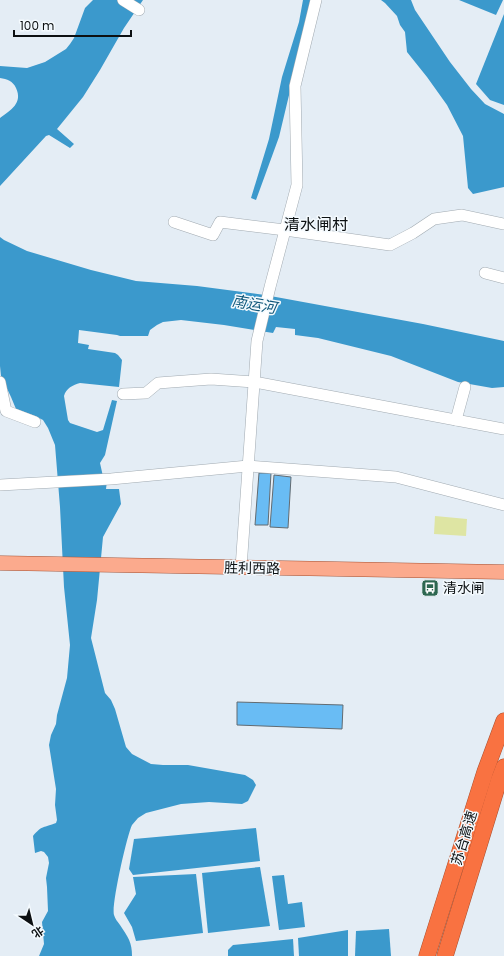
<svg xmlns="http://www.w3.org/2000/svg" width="504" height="956" viewBox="0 0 504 956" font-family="Poppins,'Noto Sans SC',sans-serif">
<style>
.green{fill:#dee5a3}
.water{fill:#3b99cc}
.building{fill:#69bcf4;stroke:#626b71}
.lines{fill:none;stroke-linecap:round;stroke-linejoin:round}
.minor-casing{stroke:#a1aab1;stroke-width:12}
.major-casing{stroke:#a65031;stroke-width:15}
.highway-casing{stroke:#a65031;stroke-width:17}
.minor{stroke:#fff;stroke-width:11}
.major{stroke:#fbaa8d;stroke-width:14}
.highway{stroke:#f97241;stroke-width:16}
.labels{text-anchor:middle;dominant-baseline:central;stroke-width:3;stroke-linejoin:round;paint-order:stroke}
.street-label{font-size:14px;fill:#0c1012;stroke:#f4fafe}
.poi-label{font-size:14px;fill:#0c1012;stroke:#f4fafe;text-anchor:start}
.water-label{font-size:15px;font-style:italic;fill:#12597c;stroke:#f4fafe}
.quarter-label{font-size:16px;fill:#0c1012;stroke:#f4fafe}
</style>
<rect width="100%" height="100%" fill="#e4edf5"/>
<!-- green -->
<polygon class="green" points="435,516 467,519 466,536 434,534"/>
<!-- water -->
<g class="water">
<path d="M93,0H143L124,28L100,70L83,97L57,129L74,144L70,148L49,135L46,136L0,186V118C11,110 23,103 16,88C13,81 7,79 0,78V66L27,68L45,62L66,49L70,44L74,38L85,8Z"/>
<polygon points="303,0 316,0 295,70 279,137 256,200 251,198 269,139 282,77 299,22"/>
<polygon points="381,0 411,0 415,10 450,62 471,89 485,104 504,114 504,187 473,194 468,188 463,136 447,105 427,77 407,52 405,32 400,25 397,16 385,3"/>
<polygon points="459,0 503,0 496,15"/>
<polygon points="504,14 504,105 490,100 476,84"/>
<path d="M0,237L4,240L27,251L91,270L136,281L197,286L265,295L423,324L504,341V387L492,388L458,382L391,356L318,338L295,335V329L276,327L273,333L224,325L181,320L163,322L157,325L150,330L148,336H120L117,335L79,330L78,343L89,345L88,349L115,353L118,355L122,360L119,387L80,383C73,385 66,388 64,396L68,420L70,423L97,432L103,430L112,400L117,401L105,455L100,463L104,481H107L106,489H119L121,504L103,537L97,600L91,638L105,693L111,700L115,709L126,747L132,754L151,764L163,765H188L245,775L253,780L256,785L248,801L242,804L209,802L181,804L146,813L138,818L132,825C127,835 111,906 114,915C115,919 118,922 120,925C128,937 132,942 132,956H39L44,944L42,922L48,911L47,887L46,878L49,863L48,857L44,852L41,851L35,853L33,836C42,825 44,828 56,823L57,820L55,805L56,789L49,745L51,735L56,724L57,715L67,678L70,645L64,587L60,507L55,445L48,428L43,420L35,416L16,409L11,397L1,376L0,366Z"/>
<polygon points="256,828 260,861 133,875 129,869 134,839"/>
<polygon points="260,867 270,926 208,933 202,873"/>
<polygon points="196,874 203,933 136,941 132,927 124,913 136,894 133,877"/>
<polygon points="284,875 288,904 302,902 305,927 279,930 272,876"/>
<polygon points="389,929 391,956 355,956 356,931"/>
<polygon points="348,930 348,956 299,956 298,938"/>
<polygon points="293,939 294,956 228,956 228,950 233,945"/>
</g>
<!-- building -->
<g class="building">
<polygon points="259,473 271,473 268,525 255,525"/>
<polygon points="274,475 291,477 288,528 270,527"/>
<polygon points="237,702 343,705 342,729 237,725"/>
</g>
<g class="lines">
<defs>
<g id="minor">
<polyline points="123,0 139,10"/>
<polyline points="174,222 213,235 220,222 285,230 390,245 413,233 434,219 462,215 503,224"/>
<polyline points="485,273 504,278"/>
<polyline points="0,382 6,411 35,422"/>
<polyline points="123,394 146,393 158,383 211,379 254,382 504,429"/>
<polyline points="456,420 465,387"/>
<polyline points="0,485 111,479 248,466 396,477 504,505"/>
<polyline points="241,568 257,341 270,287 297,185 295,86 316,0"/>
</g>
<polyline id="major" points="0,563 504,572"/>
<g id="highway">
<polyline points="427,956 485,772 504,721"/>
<polyline points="445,956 499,780 504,767"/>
</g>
</defs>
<!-- minor casing -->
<use href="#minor" class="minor-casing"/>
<!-- major casing -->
<use href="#major" class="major-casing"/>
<!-- highway casing -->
<use href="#highway" class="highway-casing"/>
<!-- minor -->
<use href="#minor" class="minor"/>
<!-- major -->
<use href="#major" class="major"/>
<!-- highway -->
<use href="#highway" class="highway"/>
</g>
<!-- icons -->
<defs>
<symbol id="bus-square" viewBox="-11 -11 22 22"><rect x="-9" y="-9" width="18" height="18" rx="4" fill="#2d6750" stroke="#f4fafe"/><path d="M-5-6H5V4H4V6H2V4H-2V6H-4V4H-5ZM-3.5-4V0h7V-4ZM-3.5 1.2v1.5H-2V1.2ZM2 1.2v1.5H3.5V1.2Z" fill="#fff"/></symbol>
</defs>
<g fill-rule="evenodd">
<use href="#bus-square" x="420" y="578" width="20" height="20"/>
</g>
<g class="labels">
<!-- street labels -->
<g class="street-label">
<text transform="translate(252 568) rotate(1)">胜利西路</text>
<text transform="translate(464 838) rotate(-73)">苏台高速</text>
</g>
<!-- poi labels -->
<g class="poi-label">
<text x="443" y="588">清水闸</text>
</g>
<!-- water labels -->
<g class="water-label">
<text transform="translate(254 304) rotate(10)">南运河</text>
</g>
<!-- quarter labels -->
<g class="quarter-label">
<text x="316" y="224">清水闸村</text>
</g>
</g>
<!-- north arrow -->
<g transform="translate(32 924) rotate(145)" stroke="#f4fafe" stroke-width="3" paint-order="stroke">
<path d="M0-3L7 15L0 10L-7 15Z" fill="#0c1012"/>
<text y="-6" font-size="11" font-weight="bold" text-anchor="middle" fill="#0c1012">北</text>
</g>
<!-- scale -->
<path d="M14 30v6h117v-6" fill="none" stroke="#0c1012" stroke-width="2"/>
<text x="20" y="30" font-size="12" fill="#0c1012" stroke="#f4fafe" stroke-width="3" paint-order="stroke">100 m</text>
</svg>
